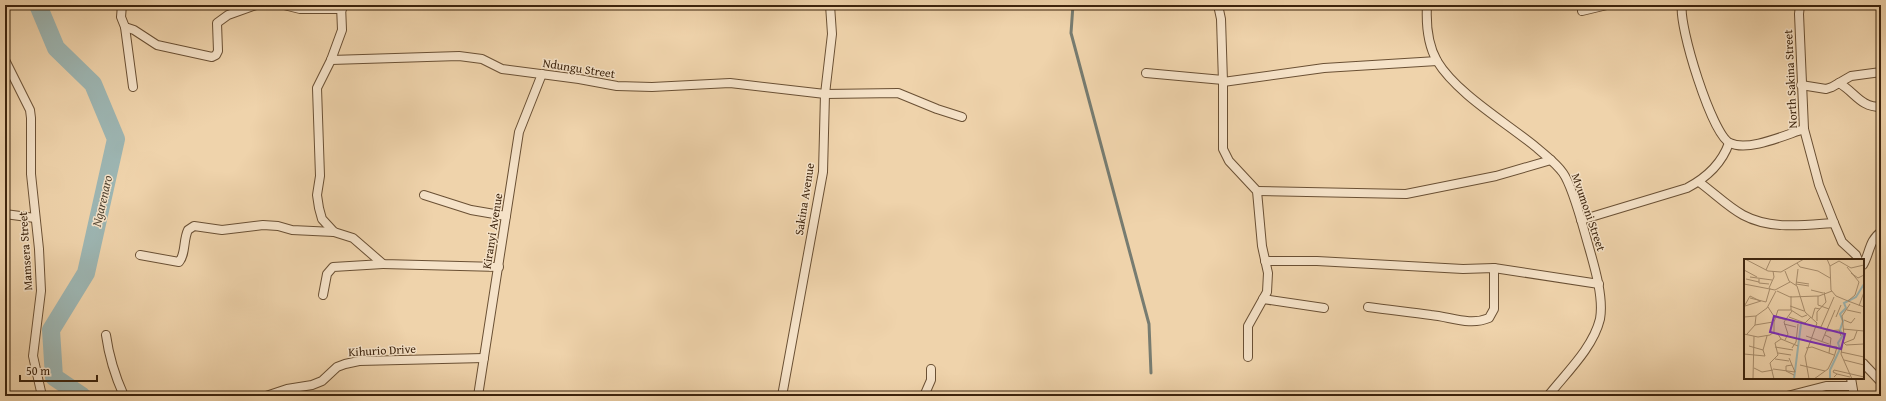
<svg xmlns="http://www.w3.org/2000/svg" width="1886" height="401" viewBox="0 0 1886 401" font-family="'Gentium Book Plus',serif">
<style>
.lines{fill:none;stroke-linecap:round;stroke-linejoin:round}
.stream{stroke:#777c71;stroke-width:3}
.river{stroke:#9db6b3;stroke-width:18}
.minor-casing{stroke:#6a5034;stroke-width:10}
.minor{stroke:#f5e2c8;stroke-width:8}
.labels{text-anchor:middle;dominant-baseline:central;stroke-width:3;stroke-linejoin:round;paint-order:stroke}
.street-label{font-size:12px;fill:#3d240d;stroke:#f5e2c8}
.water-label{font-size:13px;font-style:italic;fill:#554836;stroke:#f5e2c8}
.inset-river{fill:none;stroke:#9db6b3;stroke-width:2}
.inset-road{fill:none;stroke:#a88d6c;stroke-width:1}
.view{fill:#7b2cbf;fill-opacity:0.15;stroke:#7b2cbf;stroke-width:2}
.inset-edge{fill:none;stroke:#3d240d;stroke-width:2}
</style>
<rect width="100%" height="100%" fill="#efd3ab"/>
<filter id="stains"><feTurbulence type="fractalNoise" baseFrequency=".005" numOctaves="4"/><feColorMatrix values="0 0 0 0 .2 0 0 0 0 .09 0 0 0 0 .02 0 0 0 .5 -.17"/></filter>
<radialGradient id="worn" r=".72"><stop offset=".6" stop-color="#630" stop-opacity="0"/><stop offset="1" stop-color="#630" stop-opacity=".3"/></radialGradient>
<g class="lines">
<!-- stream -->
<polyline class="stream" points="1073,5 1071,33 1149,324 1151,373"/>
<!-- river -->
<polyline class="river" points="38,5 56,48 93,84 116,139 86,273 51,330 54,377 82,396"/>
<defs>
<g id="minor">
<polyline points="122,5 121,17 125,27 134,30 157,45 212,57 216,55 218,51 217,23 228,15 256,5"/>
<polyline points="284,5 300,9 342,9"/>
<polyline points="341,5 342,30 331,60 317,88 320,176 317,195 319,208 322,219 334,232 353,238 383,264 499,267"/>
<polyline points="1218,5 1221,19 1223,82 1223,149 1229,161 1257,191 1262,246 1268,273 1267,292 1248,326 1248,357"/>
<path d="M1427,5C1426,23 1428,45 1437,61C1457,94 1507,123 1537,148C1546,156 1556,163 1563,173C1573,187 1583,227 1588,244C1594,265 1604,297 1600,319C1593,348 1566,373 1548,396"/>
<path d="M1682,5C1678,25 1712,135 1730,143C1748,152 1785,135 1804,129"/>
<polyline points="1800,5 1799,14 1804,129 1819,185 1834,223 1842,242 1856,255 1858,260"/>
<polyline points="1582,11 1607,5"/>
<polyline points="125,27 133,87"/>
<polyline points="5,60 30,110 31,118 31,174 39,249 41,291 33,356 42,396"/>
<polyline points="331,60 459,56 482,59 502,69 579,79 617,86 652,87 730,83 825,94 898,93 937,109 962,117"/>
<polyline points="1146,73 1223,80"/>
<polyline points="1223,82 1324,68 1437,61"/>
<path d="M1839,83C1856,93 1860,107 1881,107"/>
<polyline points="1801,85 1826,89 1832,87 1851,76 1881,72"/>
<path d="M1699,182C1713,192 1728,207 1743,215C1771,230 1804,225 1834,223"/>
<polyline points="1257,191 1406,194 1496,176 1551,160"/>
<polyline points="424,195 471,210 506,216"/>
<polyline points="5,214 35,218"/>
<path d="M1581,220L1687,188C1706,178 1722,163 1729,143"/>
<path d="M140,255L179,262C186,254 183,240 188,230L194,226L222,230L263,225L278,226L292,230L334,232"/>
<polyline points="1265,261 1317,261 1463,269 1494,268 1599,284"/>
<path d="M1863,265C1870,253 1869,240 1881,232"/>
<polyline points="323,295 327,274 333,267 383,264"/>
<polyline points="1263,299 1324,308"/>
<path d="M1368,307C1389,310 1410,312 1431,315C1451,317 1470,326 1489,318L1494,309V268"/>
<path d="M106,335C109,357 115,376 124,396"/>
<polyline points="1863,363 1881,382"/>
<polyline points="1851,378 1854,396"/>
<polyline points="266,396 287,389 312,385 322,381 337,367 345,364 359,361 484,358"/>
<polyline points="478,396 519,132 542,74"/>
<polyline points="782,396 823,172 825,94 832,34 830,5"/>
<polyline points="924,396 931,380 931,369"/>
<polyline points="1787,396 1826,386 1852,386"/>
</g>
</defs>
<!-- minor casing -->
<use href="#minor" class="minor-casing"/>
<!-- minor -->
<use href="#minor" class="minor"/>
</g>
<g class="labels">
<!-- street labels -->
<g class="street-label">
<text transform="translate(579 68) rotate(9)">Ndungu Street</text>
<text transform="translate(1790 79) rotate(-93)">North Sakina Street</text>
<text transform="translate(804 199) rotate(-81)">Sakina Avenue</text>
<text transform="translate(1589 212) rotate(71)">Mvumoni Street</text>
<text transform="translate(492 231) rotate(-81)">Kiranyi Avenue</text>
<text transform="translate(25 251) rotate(-94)">Mamsera Street</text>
<text transform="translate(382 350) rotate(-3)">Kihurio Drive</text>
</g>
<!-- water labels -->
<g class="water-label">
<text transform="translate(102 201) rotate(-77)">Ngarenaro</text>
</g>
</g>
<!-- overview -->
<g transform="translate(1744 259)">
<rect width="120" height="120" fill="#efd3ab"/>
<path class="inset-river" d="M50,120L57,65M86,120V111L96,90L94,84L99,76L96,71L99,62L96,55L102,49L100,44L112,38L120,25"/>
<path class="inset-road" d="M1,0L24,12L37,13L60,0M83,0L86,7L87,31L92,37L104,42M53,4L56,8L74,12L86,19M86,7L95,2L107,9L120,6M103,8L115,23L111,36L104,42M0,11L13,18M22,11L27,0M41,12L45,22L53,27L61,53L73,64L61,97L65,120M107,14L114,19L120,16M6,18L28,21M2,20L15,23M15,20V24L25,25M52,23L65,25M0,25L31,31L46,23M52,25L65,27M52,26L54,10M25,29L30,18L29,12M67,31L79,34M33,32L46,38L75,37L88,32M74,37V46L85,50M6,39L22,43L26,29M104,42L120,48M106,45L98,57L100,76L97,95L108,120M1,46L6,37L16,42M1,47L17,42M46,47L60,52M115,47L120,33M24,48L31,59M47,51V37M103,51L117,54M0,58L12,57L23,49L32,32M31,58L43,61M45,58L61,64M92,58L97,46M68,59L71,49L76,50M100,61L107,64L111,59M73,62V53L82,43L80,33M56,63L61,64L67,58M40,65L52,68M11,66L29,63M72,67L77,68L90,38M99,70L120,72M83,72L95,71L97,77M29,74L34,75L37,80L31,84L34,96L26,104L30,120M0,75L14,78L26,76L30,73V63L34,51H47L58,58L63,56M3,75L11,66L12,57M81,76L87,79L85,94M62,77L85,85M37,80L54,87M41,81L44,75L40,63L48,52M78,82L91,51M98,82L102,86L120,85M100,84L110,80L113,72M5,87L19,91M31,88L49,91M48,89L52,83L54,65M62,89L68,88L90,96M97,93L120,98M34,94L47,96M0,95L21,97L19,91L23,77M31,100L45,102M100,101L120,106M48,106L42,107V112L50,116M56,106L81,112M10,109L18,113L29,111M29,110L51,113L45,99M93,115L89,113L90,111L120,118M90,118L93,115L106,118M9,120L10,77M70,120L84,110L90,98L93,88L85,87"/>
<path class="view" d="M30,57L101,75L97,90L26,73Z"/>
<rect width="120" height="120" class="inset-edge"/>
</g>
<!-- margin -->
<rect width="1886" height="401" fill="none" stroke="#efd3ab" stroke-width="20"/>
<rect x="6" y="6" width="1874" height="389" fill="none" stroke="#3d240d" stroke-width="2"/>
<rect x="10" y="10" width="1866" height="381" fill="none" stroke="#3d240d"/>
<!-- scale -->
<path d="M20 375v6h77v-6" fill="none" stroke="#3d240d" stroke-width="2"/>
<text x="26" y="375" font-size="12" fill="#3d240d" stroke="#f5e2c8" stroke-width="3" paint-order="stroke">50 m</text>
<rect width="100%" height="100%" filter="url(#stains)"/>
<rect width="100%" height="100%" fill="url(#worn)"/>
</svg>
